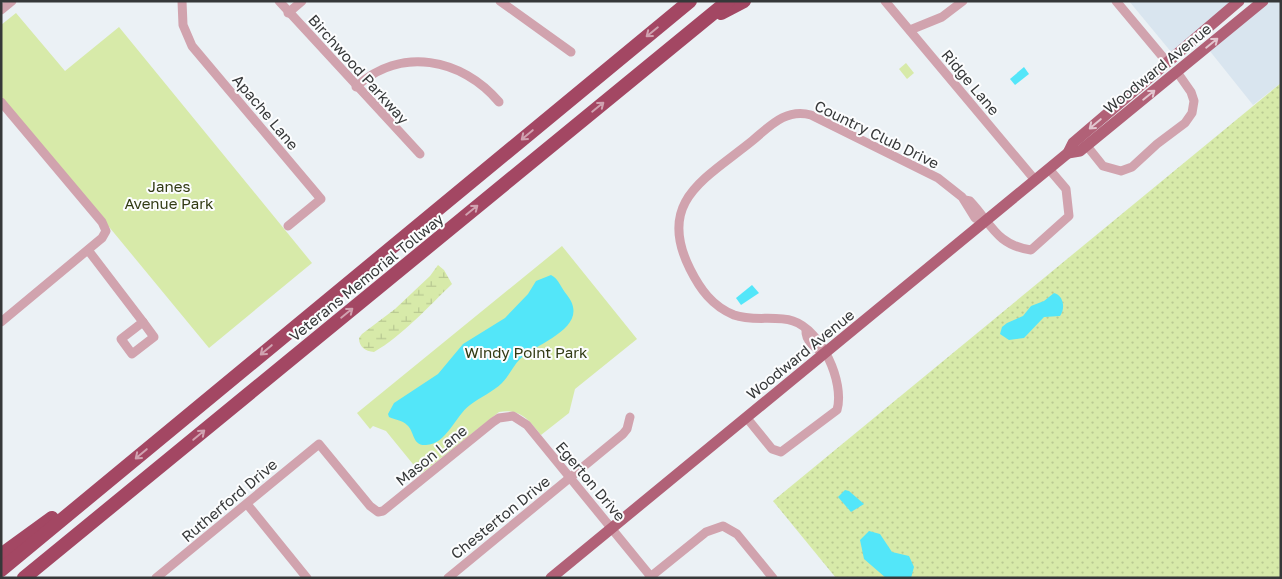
<svg xmlns="http://www.w3.org/2000/svg" width="1282" height="579" viewBox="0 0 1282 579" font-family="'Golos Text',sans-serif">
<style>
.built{fill:#d9e5ef}
.grass{fill:url(#grass-dots)}
.wetland{fill:url(#wetland-marsh)}
.park{fill:#d7eaa9}
.water{fill:#53e6f9}
.lines{fill:none;stroke-linecap:round;stroke-linejoin:round}
.minor{stroke:#d1a3ae;stroke-width:9}
.major{stroke:#b16177;stroke-width:11}
.highway{stroke:#a34763;stroke-width:14}
.oneway{stroke:#d0a2b0}
.oneway2{stroke:#e2c6cf}
.labels{text-anchor:middle;dominant-baseline:central;stroke-width:4;stroke-linejoin:round;paint-order:stroke}
.street-label{font-size:15px;fill:#363839;stroke:#fcfdfe}
.park-label{font-size:15px;fill:#323b14;stroke:#fcfdfe}
</style>
<defs>
<pattern id="grass-dots" width="8" height="8" patternUnits="userSpaceOnUse" patternTransform="scale(1.25)"><rect width="8" height="8" fill="#d7eaa9"/><path d="M2 2h.1M6 6h.1" fill="none" stroke="#b9c992" stroke-width="1.8" stroke-linecap="round"/></pattern>
<pattern id="wetland-marsh" width="20" height="14" patternUnits="userSpaceOnUse" patternTransform="scale(1.25)"><rect width="20" height="14" fill="#d7eaa9"/><path d="M1 5h8M5 5V1M11 12h8M15 12V8" fill="none" stroke="#b9c992"/></pattern>
</defs>
<rect width="100%" height="100%" fill="#ebf1f5"/>
<!-- built -->
<g class="built">
<polygon points="1129,1 1233,1 1172,53"/>
<polygon points="1268,1 1281,1 1281,83 1253,105 1209,50"/>
</g>
<!-- grass -->
<polygon class="grass" points="1281,83 1281,578 836,578 773,501"/>
<!-- wetland -->
<path class="wetland" d="M438,265L444,270L452,284C429,306 402,336 374,352C365,351 359,347 359,338L362,334L395,309L430,276Z"/>
<!-- park -->
<g class="park">
<polygon points="16,13 65,71 119,27 312,263 209,348 1,96 1,25"/>
<polygon points="906,63 914,73 907,79 899,69"/>
<path d="M562,246L637,339L575,389L569,413L541,435C529,420 520,408 499,412L421,474L386,431L373,426L370,429L357,413Z"/>
</g>
<!-- water -->
<g class="water">
<polygon points="1024,67 1029,74 1015,85 1010,79"/>
<path d="M551,275C559,279 561,288 567,295C592,327 538,342 520,359C513,366 509,376 502,383C493,392 480,397 470,405C455,416 447,444 426,445C412,446 415,432 407,425C402,420 395,420 389,417L388,414L394,403L438,374L463,344L505,318L528,294L536,281Z"/>
<polygon points="752,285 759,293 741,305 736,298"/>
<path d="M1054,293C1063,295 1066,308 1060,316L1044,317L1024,338L1009,340L1000,334L1002,327L1007,323L1023,316L1031,306L1044,301Z"/>
<polygon points="845,490 849,491 864,504 851,512 838,497"/>
<polygon points="869,531 880,534 892,552 909,556 914,567 911,578 886,578 864,559 860,540"/>
</g>
<g class="lines">
<!-- minor -->
<g class="minor">
<polyline points="182,1 183,25 192,46 321,199 288,226"/>
<polyline points="279,1 420,154"/>
<polyline points="500,1 571,52"/>
<polyline points="885,1 1035,180"/>
<polyline points="1116,1 1167,62"/>
<polyline points="1,10 12,1"/>
<polyline points="288,13 302,1"/>
<polyline points="910,30 942,17 963,1"/>
<path d="M356,87C400,46 462,58 499,102"/>
<polyline points="1,102 102,222 106,231 102,238 1,322"/>
<polyline points="1087,146 1103,166 1121,171 1132,167 1157,144 1185,123 1192,113 1194,101 1191,92 1177,72"/>
<path d="M965,200L970,201C991,223 996,245 1031,250L1069,216L1066,189L1049,169"/>
<polyline points="88,250 143,322"/>
<polygon points="143,322 154,337 132,354 121,339"/>
<path d="M806,330C805,341 816,349 825,353"/>
<path d="M746,417L772,449L781,452L837,410C845,382 821,330 793,321C774,315 753,322 734,315C712,306 700,289 690,269C656,201 705,179 752,141C770,126 786,108 811,115L938,178L962,197L975,218L985,222"/>
<polyline points="247,504 307,578"/>
<polyline points="156,578 319,444 370,506 378,512 383,511 493,422 499,418 513,416 527,425 652,578"/>
<polyline points="448,578 623,434 627,429 630,417"/>
<polyline points="649,578 706,532 723,526 737,534 773,578"/>
</g>
<!-- major -->
<g class="major">
<polyline points="1068,153 1080,151 1263,1"/>
<polyline points="551,578 1068,153 1073,143 1239,1"/>
</g>
<!-- highway -->
<g class="highway">
<polyline points="721,13 744,1"/>
<polyline points="1,555 52,518"/>
<polyline points="1,570 690,1"/>
<polyline points="24,578 728,1"/>
</g>
</g>
<!-- one-way arrows -->
<defs><path id="oneway-shaft" d="M-6 0H5M1.5-3L5.5 0L1.5 3" fill="none" stroke-width="1.6" stroke-linecap="round" stroke-linejoin="round" transform="scale(1.25)"/></defs>
<g class="oneway">
<use href="#oneway-shaft" transform="translate(652 32) rotate(141)"/>
<use href="#oneway-shaft" transform="translate(598 107) rotate(-39)"/>
<use href="#oneway-shaft" transform="translate(527 135) rotate(140)"/>
<use href="#oneway-shaft" transform="translate(472 210) rotate(-39)"/>
<use href="#oneway-shaft" transform="translate(347 313) rotate(-39)"/>
<use href="#oneway-shaft" transform="translate(266 350) rotate(140)"/>
<use href="#oneway-shaft" transform="translate(199 435) rotate(-40)"/>
<use href="#oneway-shaft" transform="translate(141 454) rotate(140)"/>
</g>
<g class="oneway2">
<use href="#oneway-shaft" transform="translate(1212 43) rotate(-39)"/>
<use href="#oneway-shaft" transform="translate(1149 95) rotate(-39)"/>
<use href="#oneway-shaft" transform="translate(1095 124) rotate(140)"/>
</g>
<g class="labels">
<!-- street labels -->
<g class="street-label">
<text transform="translate(1157 68) rotate(-39)">Woodward Avenue</text>
<text transform="translate(359 69) rotate(48)">Birchwood Parkway</text>
<text transform="translate(971 82) rotate(50)">Ridge Lane</text>
<text transform="translate(266 112) rotate(50)">Apache Lane</text>
<text transform="translate(877 134) rotate(26)">Country Club Drive</text>
<text transform="translate(366 277) rotate(-39)">Veterans Memorial Tollway</text>
<text transform="translate(800 354) rotate(-39)">Woodward Avenue</text>
<text transform="translate(431 455) rotate(-39)">Mason Lane</text>
<text transform="translate(591 481) rotate(50)">Egerton Drive</text>
<text transform="translate(229 500) rotate(-40)">Rutherford Drive</text>
<text transform="translate(500 517) rotate(-39)">Chesterton Drive</text>
</g>
<!-- park labels -->
<g class="park-label">
<text x="169" y="186">Janes<tspan x="169" dy="17">Avenue Park</tspan></text>
<text x="526" y="352">Windy Point Park</text>
</g>
</g>
<!-- border -->
<rect width="1282" height="579" fill="none" stroke="#363839" stroke-width="5"/>
</svg>
